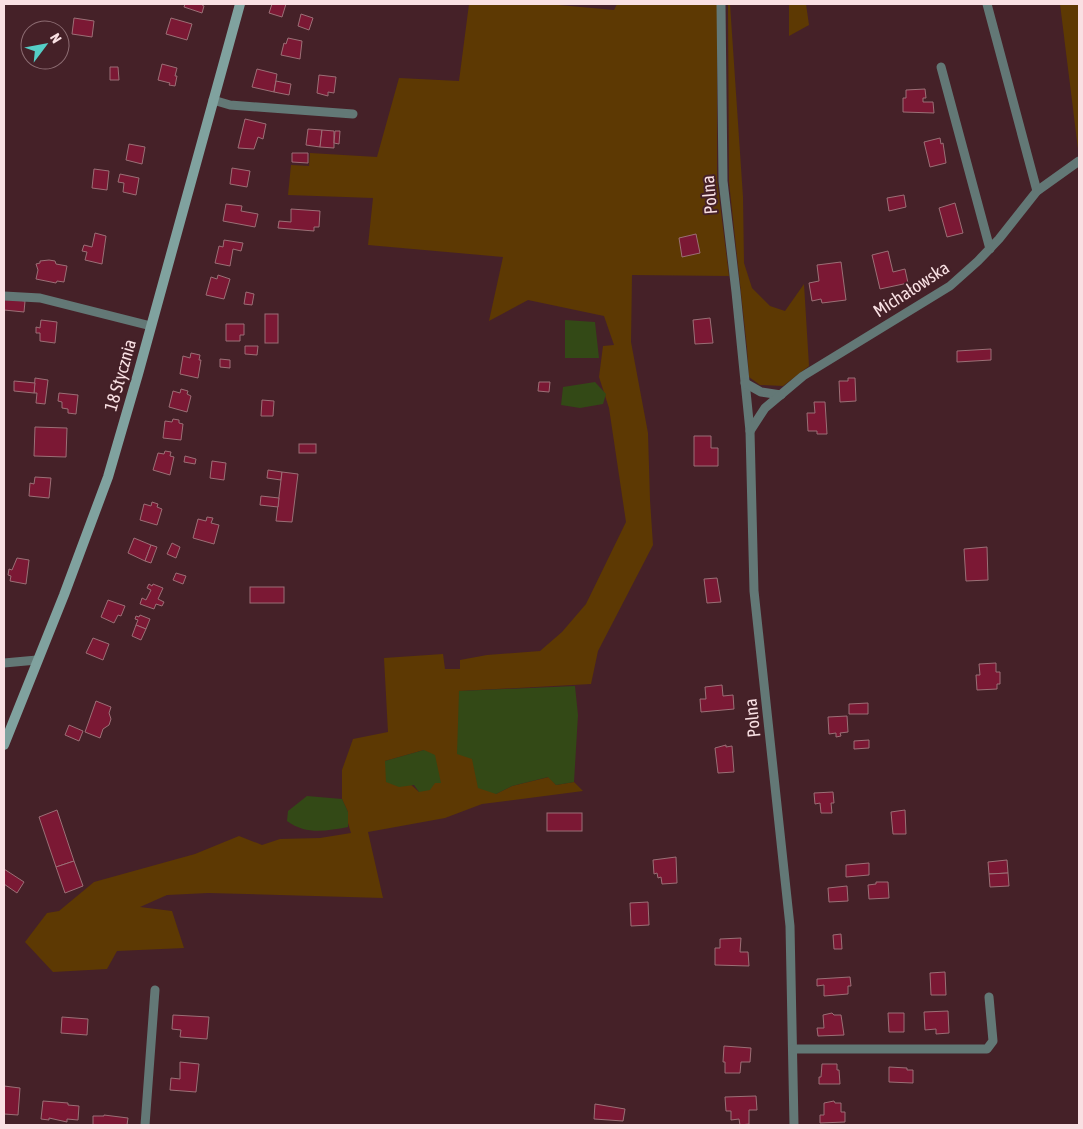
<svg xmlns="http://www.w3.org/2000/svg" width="1083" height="1129" viewBox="0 0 1083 1129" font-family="'Asap Condensed',sans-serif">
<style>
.green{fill:#5d3903;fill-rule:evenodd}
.water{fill:#334916}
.building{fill:#7b1834;stroke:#9b6f76}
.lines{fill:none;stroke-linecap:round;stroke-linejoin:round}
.street{stroke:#637876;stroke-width:9}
.secondary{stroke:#80a29f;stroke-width:10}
.labels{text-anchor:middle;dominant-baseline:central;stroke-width:4;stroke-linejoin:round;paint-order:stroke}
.street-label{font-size:18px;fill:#f9e0e3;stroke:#452128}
</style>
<rect width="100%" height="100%" fill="#452128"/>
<!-- green -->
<g class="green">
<path d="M469,4H548L614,10L617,4H717V180L729,276L632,275L631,342L648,433L650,500L653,545L598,651L591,684L459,691L472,759L496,794L512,786L549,777L556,785L574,782L583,791L482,804L445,818L368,832L383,898L208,893L167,895L140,907L172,911L184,948L117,951L107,969L53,972L25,942L47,913L59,911L94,882L195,854L239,836L262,845L280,839L320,838L351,833L348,823V812L342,799V770L353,739L388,732L384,658L443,654L445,669H460V660L487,655L540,651L562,632L586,604L626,522L609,408L599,377L603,346L614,345L604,316L528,300L489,321L503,257L368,245L373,198L288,195L291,165L309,166L310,153L377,157L399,78L459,81ZM424,750L419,792L385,761Z"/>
<polygon points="728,4 730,4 743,197 744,263 752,288 770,306 785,311 804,284 809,366 783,386 760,385 749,377 747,348 729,182"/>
<polygon points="789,4 806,4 809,25 789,36"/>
<polygon points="1060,4 1079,4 1079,148 1078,149"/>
</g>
<!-- water -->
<g class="water">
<polygon points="565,320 595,322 599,358 565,358"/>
<polygon points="595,382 606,394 603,404 580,408 561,405 563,387"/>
<polygon points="575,686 578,715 574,782 556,785 548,777 512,786 496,794 478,788 472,759 457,754 459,691"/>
<polygon points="424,750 435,755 441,783 435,783 430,790 419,792 414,785 399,787 386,782 385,761"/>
<path d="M307,796L342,799L348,812V827C326,831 306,835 287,821L288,811Z"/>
</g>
<!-- building -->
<g class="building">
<polygon points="185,4 203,4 202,5 204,6 202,13 184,7"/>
<polygon points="272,4 286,4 282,17 269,13"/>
<polygon points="301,14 313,18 309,30 298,26"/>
<polygon points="74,18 94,21 92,37 72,34"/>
<polygon points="171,18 192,24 187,40 166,34"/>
<polygon points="288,38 302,41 300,59 281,55 284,43 286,44"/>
<polygon points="162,64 177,68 175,76 177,76 175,86 169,85 170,83 158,80"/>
<polygon points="110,67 118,67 119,80 110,80"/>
<polygon points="257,69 277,74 274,92 252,87"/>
<polygon points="319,75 336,77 334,93 328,92 328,96 317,93"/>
<polygon points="276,81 291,84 289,95 274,92"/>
<polygon points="925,89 926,98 923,98 923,102 933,102 934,113 903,112 903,98 906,98 906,90"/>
<polygon points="245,119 266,124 263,139 258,137 254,149 238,148"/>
<polygon points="308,129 322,130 320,147 306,145"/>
<polygon points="322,130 334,131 334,148 320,147"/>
<polygon points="335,131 340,131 339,144 334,143"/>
<polygon points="940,138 941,144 943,143 946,163 930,167 924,142"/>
<polygon points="129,144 145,147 142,164 126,160"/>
<polygon points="292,153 308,153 308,163 292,162"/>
<polygon points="232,168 250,171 247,187 230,184"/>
<polygon points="94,169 109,171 107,190 92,188"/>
<polygon points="120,174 139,178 136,195 123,192 124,183 118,182"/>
<polygon points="904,195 906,207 889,211 887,198"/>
<polygon points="955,203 963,233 947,237 939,208"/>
<polygon points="226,204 242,206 241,211 258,214 255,227 223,221"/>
<polygon points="291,209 320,211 319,227 314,227 314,231 278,228 279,221 291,222"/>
<polygon points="95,233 106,236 102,264 85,260 87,252 82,251 84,245 92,247"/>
<polygon points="696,234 700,253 682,257 679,238"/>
<polygon points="224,240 243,243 241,251 233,249 230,266 215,263 219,246 223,247"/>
<polygon points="888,251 893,272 905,269 908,283 880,289 872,255"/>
<polygon points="49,260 55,261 56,264 67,266 64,282 57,281 56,283 36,279 38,270 36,264 40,263 40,261"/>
<polygon points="841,262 846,300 822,303 821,299 812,301 809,283 819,281 817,265"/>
<polygon points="218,275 230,279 224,299 206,295 211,277 217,279"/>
<polygon points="246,292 254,294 252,305 244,304"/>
<polygon points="4,298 25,301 24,312 4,310"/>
<rect x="265" y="314" width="13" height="29"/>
<polygon points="710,318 713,343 695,344 693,320"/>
<polygon points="41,320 57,322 55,343 40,341 40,333 36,333 36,327 40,328"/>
<polygon points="226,324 244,324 244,335 240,335 240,341 226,341"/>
<polygon points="245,346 258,346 257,355 245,354"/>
<polygon points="991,349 991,360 957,362 957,351"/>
<polygon points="191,353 200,355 199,360 201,360 198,378 180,374 183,356 190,358"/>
<polygon points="220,359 230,360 230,368 220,367"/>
<polygon points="35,378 48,380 45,404 36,403 37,393 34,393"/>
<polygon points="848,378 855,378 856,401 840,402 839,381 848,381"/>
<polygon points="14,381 35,383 34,393 14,391"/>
<polygon points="539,382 550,382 549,392 538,391"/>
<polygon points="181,389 188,391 187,394 191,396 187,412 169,407 173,391 180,393"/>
<polygon points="59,393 78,395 76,414 68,413 68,409 62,408 62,402 58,401"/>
<polygon points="262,400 274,401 273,416 261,416"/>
<polygon points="814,402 825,402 827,434 817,434 817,431 808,431 807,413 815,413"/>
<polygon points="173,419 179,420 179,423 183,424 181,440 163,438 165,421 172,422"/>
<polygon points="35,427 67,428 66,457 34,456"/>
<polygon points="694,436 711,436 711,448 718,448 718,466 694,466"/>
<rect x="299" y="444" width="17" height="9"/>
<polygon points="165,451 171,452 170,456 174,457 170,475 153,470 158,453 164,454"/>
<polygon points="185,456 196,459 195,464 184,462"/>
<polygon points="212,461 226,463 224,480 210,478"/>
<polygon points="268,470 282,472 281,480 267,478"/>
<polygon points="282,472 298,474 292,522 276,521"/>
<polygon points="35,477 51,478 49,498 29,496 30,483 34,484"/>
<polygon points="261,496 279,498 278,507 260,505"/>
<polygon points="152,502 158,504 157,507 162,509 157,525 140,520 144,504 151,506"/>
<polygon points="207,517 213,518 211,523 219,525 214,544 193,538 198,519 206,521"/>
<polygon points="134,538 151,545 145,561 128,553"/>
<polygon points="172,543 180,547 176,558 167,554"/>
<polygon points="151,545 157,547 151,563 145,561"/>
<polygon points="987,547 988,580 966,581 964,549"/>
<polygon points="17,558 29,560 26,584 10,581 11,576 8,575 9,569 12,570"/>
<polygon points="176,573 186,576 183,584 173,580"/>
<polygon points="717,578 721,602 707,603 704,579"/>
<polygon points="149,584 152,586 153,584 163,588 158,599 164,602 162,606 156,604 154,609 140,604 142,598 146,600 151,590 147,588"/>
<rect x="250" y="587" width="34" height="16"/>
<polygon points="108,600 125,606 121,616 118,615 114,623 101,617"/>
<polygon points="140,615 150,619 146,629 136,625 138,620 135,619 136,616 139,617"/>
<polygon points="136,625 146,629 141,640 132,636"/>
<polygon points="93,638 109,644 103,660 86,653"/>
<polygon points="996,663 996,672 1000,672 1000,684 997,684 997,689 977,690 976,675 980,675 979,664"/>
<polygon points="722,685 723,696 733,695 734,709 701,712 700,699 706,699 705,687"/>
<polygon points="96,701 111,707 109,713 111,719 109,725 103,729 100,738 85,732"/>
<polygon points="868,703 868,714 849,714 849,704"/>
<polygon points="847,716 848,732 840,733 841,736 836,737 836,733 829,734 828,717"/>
<polygon points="69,725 83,731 79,741 65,735"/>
<polygon points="869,740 869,748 854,749 854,741"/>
<polygon points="726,745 726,747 732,746 734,772 718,773 715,748"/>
<polygon points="833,792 834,803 831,803 832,813 821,813 820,803 815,804 814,793"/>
<polygon points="57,810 74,861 56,867 39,817"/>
<polygon points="905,810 906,834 893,834 891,812"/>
<rect x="547" y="813" width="35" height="18"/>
<polygon points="676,857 677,883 662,884 661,877 658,878 657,873 654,874 653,860"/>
<polygon points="1007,860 1008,873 989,874 988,862"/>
<polygon points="74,861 83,886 65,893 56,867"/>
<polygon points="869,863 869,875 846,877 846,865"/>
<polygon points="4,869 24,882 17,893 4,884"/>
<polygon points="1008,873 1009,886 990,887 989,874"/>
<polygon points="876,882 888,882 889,898 869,899 868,885 876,884"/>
<polygon points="847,886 848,901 829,902 828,888"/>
<polygon points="648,902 649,925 631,926 630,903"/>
<polygon points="841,934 842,949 834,949 833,935"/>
<polygon points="741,938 740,952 748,952 749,966 715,965 715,948 720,948 720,939"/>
<polygon points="945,972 946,995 931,995 930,973"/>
<polygon points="850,977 851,986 848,986 848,994 824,996 824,985 817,986 817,979"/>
<polygon points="948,1011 949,1033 936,1034 936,1029 925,1030 924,1012"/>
<polygon points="832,1013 834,1015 841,1015 844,1035 818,1036 817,1028 824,1028 823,1015"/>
<polygon points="888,1013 904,1013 904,1032 889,1032"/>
<polygon points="173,1015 209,1017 207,1039 180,1037 181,1030 172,1029"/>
<polygon points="62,1017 88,1019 87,1035 61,1033"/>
<polygon points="724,1046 751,1048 750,1062 741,1062 740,1073 725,1073 725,1062 723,1062"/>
<polygon points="180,1062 199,1064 196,1092 170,1090 171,1078 180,1079"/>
<polygon points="822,1064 837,1064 837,1070 839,1070 840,1084 819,1084 819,1077 821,1077"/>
<polygon points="889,1067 907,1068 907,1070 913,1070 913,1083 889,1082"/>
<polygon points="4,1086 20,1088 18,1115 4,1114"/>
<polygon points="756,1096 757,1110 749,1110 749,1124 740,1125 739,1119 731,1120 731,1111 726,1111 725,1097"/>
<polygon points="43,1101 68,1103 68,1105 79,1106 78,1120 67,1119 67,1122 49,1118 49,1120 41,1119"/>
<polygon points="834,1101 835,1103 841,1103 841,1112 845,1112 845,1122 820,1123 820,1115 824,1115 824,1103"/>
<polygon points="595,1104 625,1109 623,1121 594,1119"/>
<polygon points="104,1115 128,1118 127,1125 93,1125 93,1116 104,1116"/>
</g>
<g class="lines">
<!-- street -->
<g class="street">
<polyline points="721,4 723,181 736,292 750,431 754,591 790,926 794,1125"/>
<polyline points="987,4 1037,191"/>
<polyline points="941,67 990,249"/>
<polyline points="213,100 230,105 353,114"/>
<polyline points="4,296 40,298 151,326"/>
<polyline points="745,383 761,392 781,395"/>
<polyline points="750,431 765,408 803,376 950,286 978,261 999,239 1037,191 1079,161"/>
<polyline points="4,663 37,660"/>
<polyline points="793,1049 987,1049 993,1041 989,997"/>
<polyline points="145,1125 155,990"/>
</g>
<!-- secondary -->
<polyline class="secondary" points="4,745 64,595 108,477 138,374 240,4"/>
</g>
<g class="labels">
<!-- street labels -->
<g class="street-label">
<text transform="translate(709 195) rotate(-95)">Polna</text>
<text transform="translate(911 289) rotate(-33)">Michałowska</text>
<text transform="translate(120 375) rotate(-74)">18 Stycznia</text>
<text transform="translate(752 718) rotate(-96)">Polna</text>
</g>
</g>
<!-- border -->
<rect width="1083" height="1129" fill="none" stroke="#f9e0e3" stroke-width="10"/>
<!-- north arrow -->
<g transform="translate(45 45) rotate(58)"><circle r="24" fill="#452128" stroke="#8d6d73"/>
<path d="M0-4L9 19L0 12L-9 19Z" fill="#55cec6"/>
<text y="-8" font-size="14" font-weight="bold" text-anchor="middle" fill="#f9e0e3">N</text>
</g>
</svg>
